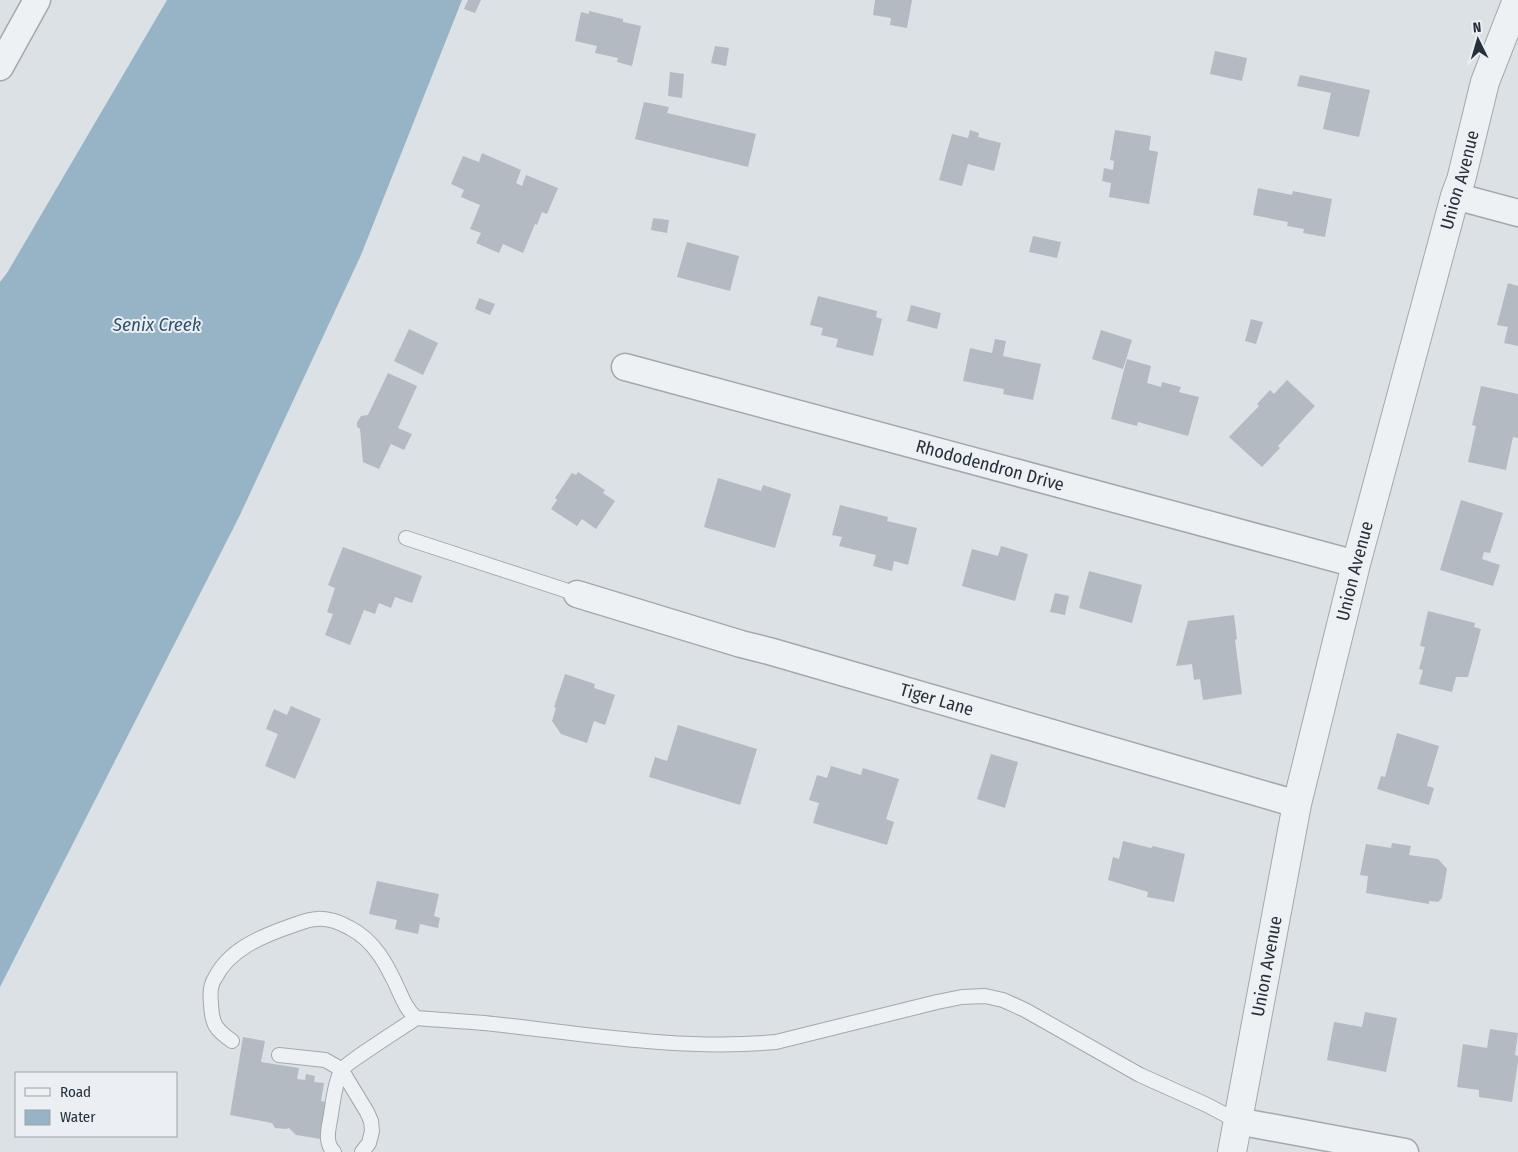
<svg xmlns="http://www.w3.org/2000/svg" width="1518" height="1152" viewBox="0 0 1518 1152" font-family="'Fira Sans Condensed',sans-serif">
<style>
.water{fill:#97b3c6}
.building{fill:#b3bac2}
.lines{fill:none;stroke-linecap:round;stroke-linejoin:round}
.service-casing{stroke:#a2a8af;stroke-width:16}
.minor-casing{stroke:#a2a8af;stroke-width:29}
.tertiary-casing{stroke:#a2a8af;stroke-width:30}
.service{stroke:#eef1f4;stroke-width:14}
.minor{stroke:#eef1f4;stroke-width:26}
.tertiary{stroke:#eef1f4;stroke-width:28}
.labels{text-anchor:middle;dominant-baseline:central;stroke-width:4;stroke-linejoin:round;paint-order:stroke}
.street-label{font-size:18px;fill:#26303b;stroke:#ebeff4}
.water-label{font-size:19px;font-style:italic;fill:#31536e;stroke:#ebeff4}
</style>
<rect width="100%" height="100%" fill="#dce1e6"/>
<!-- water -->
<polygon class="water" points="167,0 462,0 361,255 239,517 0,987 0,282 7,273"/>
<!-- building -->
<g class="building">
<polygon points="468,0 481,0 475,13 464,9"/>
<polygon points="875,0 912,0 907,28 890,25 891,18 873,15"/>
<polygon points="589,11 623,19 623,22 641,26 632,66 617,62 618,58 595,53 597,46 575,41 581,12 589,14"/>
<polygon points="715,46 729,48 726,66 711,63"/>
<polygon points="1215,51 1247,58 1242,81 1210,74"/>
<polygon points="670,72 684,74 682,98 668,96"/>
<polygon points="1300,75 1370,90 1359,137 1323,129 1331,93 1297,86"/>
<polygon points="644,102 669,107 667,113 756,134 748,167 635,139"/>
<polygon points="970,130 979,133 978,137 1001,143 994,171 968,164 962,186 939,180 952,134 968,138"/>
<polygon points="1115,130 1151,136 1149,150 1158,152 1149,204 1109,197 1111,183 1102,181 1104,168 1113,170 1114,161 1110,160"/>
<polygon points="482,153 521,170 516,183 522,186 526,175 558,188 547,214 542,212 537,225 535,224 523,253 503,244 499,253 476,243 481,233 470,229 480,205 461,197 464,190 451,184 463,156 479,162"/>
<polygon points="1258,188 1292,195 1293,191 1332,199 1325,237 1303,233 1304,229 1287,226 1288,222 1253,215"/>
<polygon points="653,218 669,220 667,233 651,230"/>
<polygon points="1033,236 1061,242 1057,258 1029,252"/>
<polygon points="687,242 739,256 730,291 677,277"/>
<polygon points="1508,283 1518,286 1518,346 1504,343 1508,327 1497,325"/>
<polygon points="818,296 877,311 876,317 882,319 873,356 836,347 838,339 821,335 823,328 810,325"/>
<polygon points="479,298 495,304 490,315 475,309"/>
<polygon points="911,305 941,313 937,329 907,321"/>
<polygon points="1251,319 1263,322 1256,344 1245,341"/>
<polygon points="409,329 438,343 423,375 394,361"/>
<polygon points="1101,330 1132,340 1123,369 1092,359"/>
<polygon points="995,339 1006,341 1003,356 1041,364 1033,400 1003,394 1004,389 963,381 970,348 992,353"/>
<polygon points="1127,359 1151,366 1147,383 1161,387 1162,382 1181,387 1179,392 1199,397 1188,436 1138,422 1137,426 1111,419"/>
<polygon points="388,373 417,386 398,428 412,434 404,450 391,444 379,469 363,462 360,429 357,427 357,422 361,416 368,415"/>
<polygon points="1287,380 1315,406 1278,446 1280,448 1262,467 1229,437 1259,406 1257,404 1270,390 1274,394"/>
<polygon points="1481,386 1518,394 1518,438 1513,437 1506,470 1468,462 1476,426 1472,425"/>
<polygon points="578,472 605,490 603,493 615,501 596,529 582,519 577,526 551,509 557,500 555,498 572,473 576,475"/>
<polygon points="718,478 761,491 763,485 791,494 775,548 704,527"/>
<polygon points="1461,500 1503,513 1490,553 1484,552 1482,559 1500,565 1493,586 1440,570"/>
<polygon points="840,505 888,517 887,521 917,528 908,565 894,561 892,571 873,566 876,555 839,546 842,537 832,535"/>
<polygon points="1001,546 1028,554 1015,601 962,586 972,549 998,556"/>
<polygon points="343,547 422,576 412,603 395,597 391,608 379,603 375,614 364,610 350,645 325,635 333,614 327,612 335,588 328,585"/>
<polygon points="1089,571 1142,585 1132,623 1079,608"/>
<polygon points="1055,593 1069,596 1065,615 1050,612"/>
<polygon points="1428,611 1475,623 1474,627 1481,629 1468,677 1456,677 1452,692 1419,684 1423,670 1419,669 1425,647 1420,646"/>
<polygon points="1234,615 1237,639 1235,640 1242,694 1203,700 1200,679 1194,680 1192,664 1176,666 1188,621"/>
<polygon points="565,674 595,684 594,688 615,695 605,725 594,721 587,743 561,734 552,721 556,708 554,707"/>
<polygon points="291,706 321,719 295,779 265,766 278,734 266,729 274,709 287,715"/>
<polygon points="678,725 757,749 740,805 649,777 655,757 667,761"/>
<polygon points="1397,733 1439,746 1427,786 1434,788 1429,805 1377,789 1381,776 1385,777"/>
<polygon points="991,754 1018,762 1005,808 977,799"/>
<polygon points="831,766 861,775 863,768 899,779 886,819 894,822 887,845 813,823 819,803 809,800 817,775 827,778"/>
<polygon points="1123,841 1151,848 1153,846 1185,854 1174,902 1147,897 1148,892 1108,880 1113,857 1119,859"/>
<polygon points="1392,843 1411,846 1409,855 1438,859 1447,869 1442,898 1438,902 1429,901 1429,904 1366,893 1368,876 1360,875 1366,844 1391,848"/>
<polygon points="377,881 439,894 434,916 440,918 438,928 420,924 418,934 395,929 397,920 369,914"/>
<polygon points="1365,1012 1397,1018 1386,1072 1327,1060 1334,1022 1362,1027"/>
<polygon points="1490,1029 1518,1033 1515,1055 1518,1056 1518,1062 1512,1102 1479,1097 1479,1090 1457,1087 1463,1044 1487,1048"/>
<polygon points="243,1037 265,1041 261,1062 299,1068 297,1079 305,1080 306,1074 315,1076 314,1082 324,1083 321,1101 327,1102 321,1139 296,1135 289,1128 286,1129 275,1128 272,1123 230,1115"/>
</g>
<g class="lines">
<defs>
<g id="service">
<polyline points="406,538 577,594"/>
<path d="M232,1041C215,1029 212,1024 211,1004C210,995 210,985 215,978C229,950 260,937 288,927C297,924 308,919 317,919C328,918 341,923 350,928C375,941 387,965 398,989C403,1000 407,1010 416,1018C439,1020 461,1021 484,1023C581,1033 678,1051 776,1042L937,1002L962,997L985,996L1003,1000L1025,1010L1140,1075L1207,1105L1237,1121"/>
<polyline points="279,1055 325,1060 341,1069 367,1112 371,1121 372,1131 369,1143 362,1152"/>
<path d="M334,1152C325,1144 328,1130 330,1120C333,1104 334,1085 341,1071C344,1064 405,1026 416,1018"/>
</g>
<g id="minor">
<polyline points="0,67 37,0"/>
<polyline points="1455,196 1518,213"/>
<path id="s1" d="M625,367L1356,564"/>
<path id="s2" d="M577,594L741,644L769,651L1297,804"/>
<polyline points="1237,1121 1405,1152"/>
</g>
<g id="tertiary">
<path id="s3" d="M1232,1152L1297,804L1356,564L1455,196L1461,180L1485,82L1517,0"/>
</g>
</defs>
<!-- service casing -->
<use href="#service" class="service-casing"/>
<!-- minor casing -->
<use href="#minor" class="minor-casing"/>
<!-- tertiary casing -->
<use href="#tertiary" class="tertiary-casing"/>
<!-- service -->
<use href="#service" class="service"/>
<!-- minor -->
<use href="#minor" class="minor"/>
<!-- tertiary -->
<use href="#tertiary" class="tertiary"/>
</g>
<g class="labels">
<!-- street labels -->
<g class="street-label">
<text stroke="none"><textPath href="#s3" startOffset="999">Union Avenue</textPath></text>
<text stroke="none"><textPath href="#s1" startOffset="378">Rhododendron Drive</textPath></text>
<text stroke="none"><textPath href="#s3" startOffset="594">Union Avenue</textPath></text>
<text stroke="none"><textPath href="#s2" startOffset="375">Tiger Lane</textPath></text>
<text stroke="none"><textPath href="#s3" startOffset="189">Union Avenue</textPath></text>
</g>
<!-- water labels -->
<g class="water-label">
<text x="157" y="324">Senix Creek</text>
</g>
</g>
<!-- legend -->
<rect x="15" y="1072" width="162" height="65" fill="#ebeff4" stroke="#9ca3aa"/>
<rect x="25" y="1088" width="25" height="8" fill="#eef1f4" stroke="#9ca3aa"/>
<text x="60" y="1097" font-size="15" fill="#26303b">Road</text>
<rect x="25" y="1110" width="25" height="15" fill="#97b3c6" stroke="#9ca3aa"/>
<text x="60" y="1122" font-size="15" fill="#26303b">Water</text>
<!-- north arrow -->
<g transform="translate(1478 40) rotate(355)" stroke="#ebeff4" stroke-width="4" paint-order="stroke">
<path d="M0-4L9 19L0 12L-9 19Z" fill="#26303b"/>
<text y="-8" font-size="14" font-weight="bold" text-anchor="middle" fill="#26303b">N</text>
</g>
</svg>
